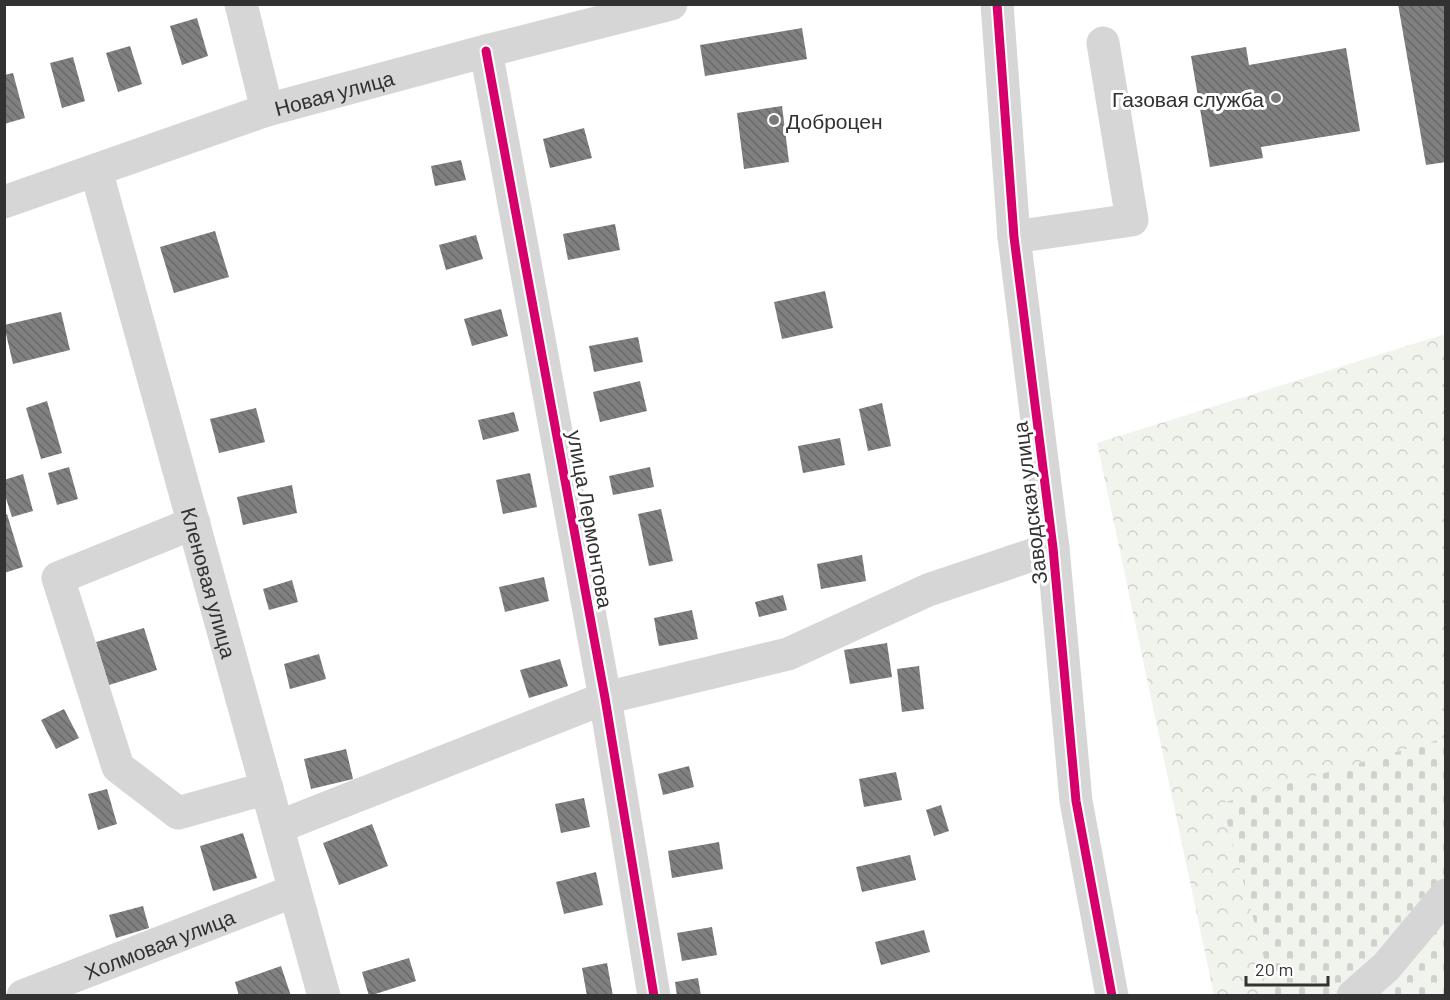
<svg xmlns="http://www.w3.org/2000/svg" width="1450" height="1000" viewBox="0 0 1450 1000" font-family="Barlow,sans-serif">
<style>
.forest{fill:url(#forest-crowns)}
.cemetery{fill:url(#cemetery-stones)}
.building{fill:url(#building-back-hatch)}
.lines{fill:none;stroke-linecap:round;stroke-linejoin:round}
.minor{stroke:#d6d6d6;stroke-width:33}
.cycleway-casing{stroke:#fff;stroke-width:13}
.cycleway{stroke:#d6006c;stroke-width:9}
.poi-dot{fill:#7a7a7a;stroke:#fff;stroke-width:2}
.labels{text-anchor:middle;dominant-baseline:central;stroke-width:6;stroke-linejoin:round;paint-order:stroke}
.street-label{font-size:21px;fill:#323232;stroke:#fff}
.poi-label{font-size:21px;fill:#323232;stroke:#fff;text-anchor:end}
</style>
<defs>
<pattern id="forest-crowns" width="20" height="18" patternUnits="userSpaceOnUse" patternTransform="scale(1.5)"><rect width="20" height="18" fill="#f1f4ed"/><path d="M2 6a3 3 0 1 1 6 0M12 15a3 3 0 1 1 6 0" fill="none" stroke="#cfd2cc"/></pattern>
<pattern id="cemetery-stones" width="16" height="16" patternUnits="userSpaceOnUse" patternTransform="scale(1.5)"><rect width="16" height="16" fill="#f1f4ed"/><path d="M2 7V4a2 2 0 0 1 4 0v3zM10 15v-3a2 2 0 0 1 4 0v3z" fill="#cfd2cc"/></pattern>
<pattern id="building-back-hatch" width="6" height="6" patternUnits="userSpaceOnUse" patternTransform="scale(1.5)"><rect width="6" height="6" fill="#808080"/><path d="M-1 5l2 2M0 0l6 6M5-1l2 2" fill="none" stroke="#696969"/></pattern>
</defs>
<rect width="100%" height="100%" fill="#fff"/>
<!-- forest -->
<polygon class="forest" points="1445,334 1445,995 1214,995 1097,443"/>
<!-- cemetery -->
<polygon class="cemetery" points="1445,738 1445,995 1274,995 1222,803"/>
<!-- building -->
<g class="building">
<polygon points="1398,4 1446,4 1446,162 1426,165"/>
<polygon points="197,18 208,56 182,65 170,26"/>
<polygon points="802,28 807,59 705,76 700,45"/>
<polygon points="130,46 142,84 118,92 106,53"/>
<polygon points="1246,47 1249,65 1346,48 1360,131 1261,147 1263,158 1210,167 1191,56"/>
<polygon points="73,57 85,101 62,108 50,63"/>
<polygon points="13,73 25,118 4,124 4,75"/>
<polygon points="782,106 789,162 744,169 737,113"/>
<polygon points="584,128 592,158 550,168 543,139"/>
<polygon points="461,160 466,180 435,186 431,166"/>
<polygon points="615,224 620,250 568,260 563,234"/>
<polygon points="215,231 229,277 174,293 160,247"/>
<polygon points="476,235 483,259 446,270 439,245"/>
<polygon points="825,291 833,328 782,339 774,302"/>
<polygon points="501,309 508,336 472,346 464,319"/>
<polygon points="61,312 70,350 13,364 4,325"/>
<polygon points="638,337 643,362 594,372 589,346"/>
<polygon points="640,381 647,411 600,422 593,392"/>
<polygon points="47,401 62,453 41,459 26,408"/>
<polygon points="882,403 891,446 868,451 859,409"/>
<polygon points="256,408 265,442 219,453 210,419"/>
<polygon points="514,412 519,431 483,440 478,420"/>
<polygon points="840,438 845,465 803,473 798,446"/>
<polygon points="69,467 78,499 57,505 48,473"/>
<polygon points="650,467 654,487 613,495 609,476"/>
<polygon points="530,473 537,507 503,514 496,480"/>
<polygon points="23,474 33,511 12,517 4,492 4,480"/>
<polygon points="292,485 297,513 243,525 237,497"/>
<polygon points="661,509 673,561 649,566 638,514"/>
<polygon points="7,514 23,567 4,573 4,515"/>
<polygon points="862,555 866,581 821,589 817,564"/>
<polygon points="544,577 549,601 505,612 499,587"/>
<polygon points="292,580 298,602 269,610 263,589"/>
<polygon points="783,595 787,610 759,617 755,602"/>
<polygon points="692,610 698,639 659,646 654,618"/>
<polygon points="144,628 157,670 109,685 96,642"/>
<polygon points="887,643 892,677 850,684 844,650"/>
<polygon points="319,654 326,679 290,689 284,664"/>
<polygon points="560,659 568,686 529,698 520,670"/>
<polygon points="919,666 924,709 902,712 897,669"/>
<polygon points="64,709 79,738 56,749 41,720"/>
<polygon points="346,749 353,779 311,789 304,759"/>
<polygon points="689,766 694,787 663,795 658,774"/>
<polygon points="896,772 902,800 864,807 859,779"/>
<polygon points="107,789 117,824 98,830 88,794"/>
<polygon points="584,798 590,827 561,833 555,804"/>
<polygon points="941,805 949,831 934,836 926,810"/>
<polygon points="372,824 388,866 339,885 323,843"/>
<polygon points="243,833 257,878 213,891 200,846"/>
<polygon points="719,842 723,869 672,878 668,851"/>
<polygon points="910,855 916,880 862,892 856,867"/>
<polygon points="596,872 603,905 564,914 556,882"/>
<polygon points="143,906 149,928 116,938 109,915"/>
<polygon points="712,927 717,955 682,961 677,933"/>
<polygon points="924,930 930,952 881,965 875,942"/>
<polygon points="409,958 416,981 369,996 362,972"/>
<polygon points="607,963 613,996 587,996 582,968"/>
<polygon points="281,966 291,996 239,996 235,982"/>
<polygon points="698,978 701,996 677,996 675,982"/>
</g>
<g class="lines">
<!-- minor -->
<g class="minor">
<polyline points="241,4 267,110"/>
<polyline points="997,4 1014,237 1053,548 1076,801 1112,996"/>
<polyline points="486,51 605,698 654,996"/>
<path id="s1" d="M96,170L324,996"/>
<path id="s2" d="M4,202L267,110L486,51L671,4"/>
<polyline points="1014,237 1132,220 1103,43"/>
<polyline points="194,523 58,578 118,767 178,813 267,788"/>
<polyline points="278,827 605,698 788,654 928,590 1053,548"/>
<path id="s3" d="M23,996L294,891"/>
<polyline points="1353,996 1386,967 1446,895"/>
</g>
<defs>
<g id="cycleway">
<polyline points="997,4 1014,237 1053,548 1076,801 1112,996"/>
<polyline points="486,51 605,698 654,996"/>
</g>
</defs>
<!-- cycleway casing -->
<use href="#cycleway" class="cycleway-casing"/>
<!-- cycleway -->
<use href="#cycleway" class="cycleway"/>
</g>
<!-- markers -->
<g class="poi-dot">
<circle cx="1276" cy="98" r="6"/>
<circle cx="774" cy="120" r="6"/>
</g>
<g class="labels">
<!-- street labels -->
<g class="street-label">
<text stroke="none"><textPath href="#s2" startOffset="348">Новая улица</textPath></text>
<text transform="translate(1029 503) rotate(-97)">Заводская улица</text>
<text transform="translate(591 519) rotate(80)">улица Лермонтова</text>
<text stroke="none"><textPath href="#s1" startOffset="428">Кленовая улица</textPath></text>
<text stroke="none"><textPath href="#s3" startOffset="146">Холмовая улица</textPath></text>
</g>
<!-- poi labels -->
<g class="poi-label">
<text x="1264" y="98">Газовая служба</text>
<text x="786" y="120" text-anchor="start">Доброцен</text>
</g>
</g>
<!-- border -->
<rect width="1450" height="1000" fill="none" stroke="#323232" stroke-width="12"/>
<!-- scale -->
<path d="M1246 976v9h82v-9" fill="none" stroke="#323232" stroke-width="3"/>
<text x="1255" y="976" font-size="18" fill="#323232" stroke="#ffffff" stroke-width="4.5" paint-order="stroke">20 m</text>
</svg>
